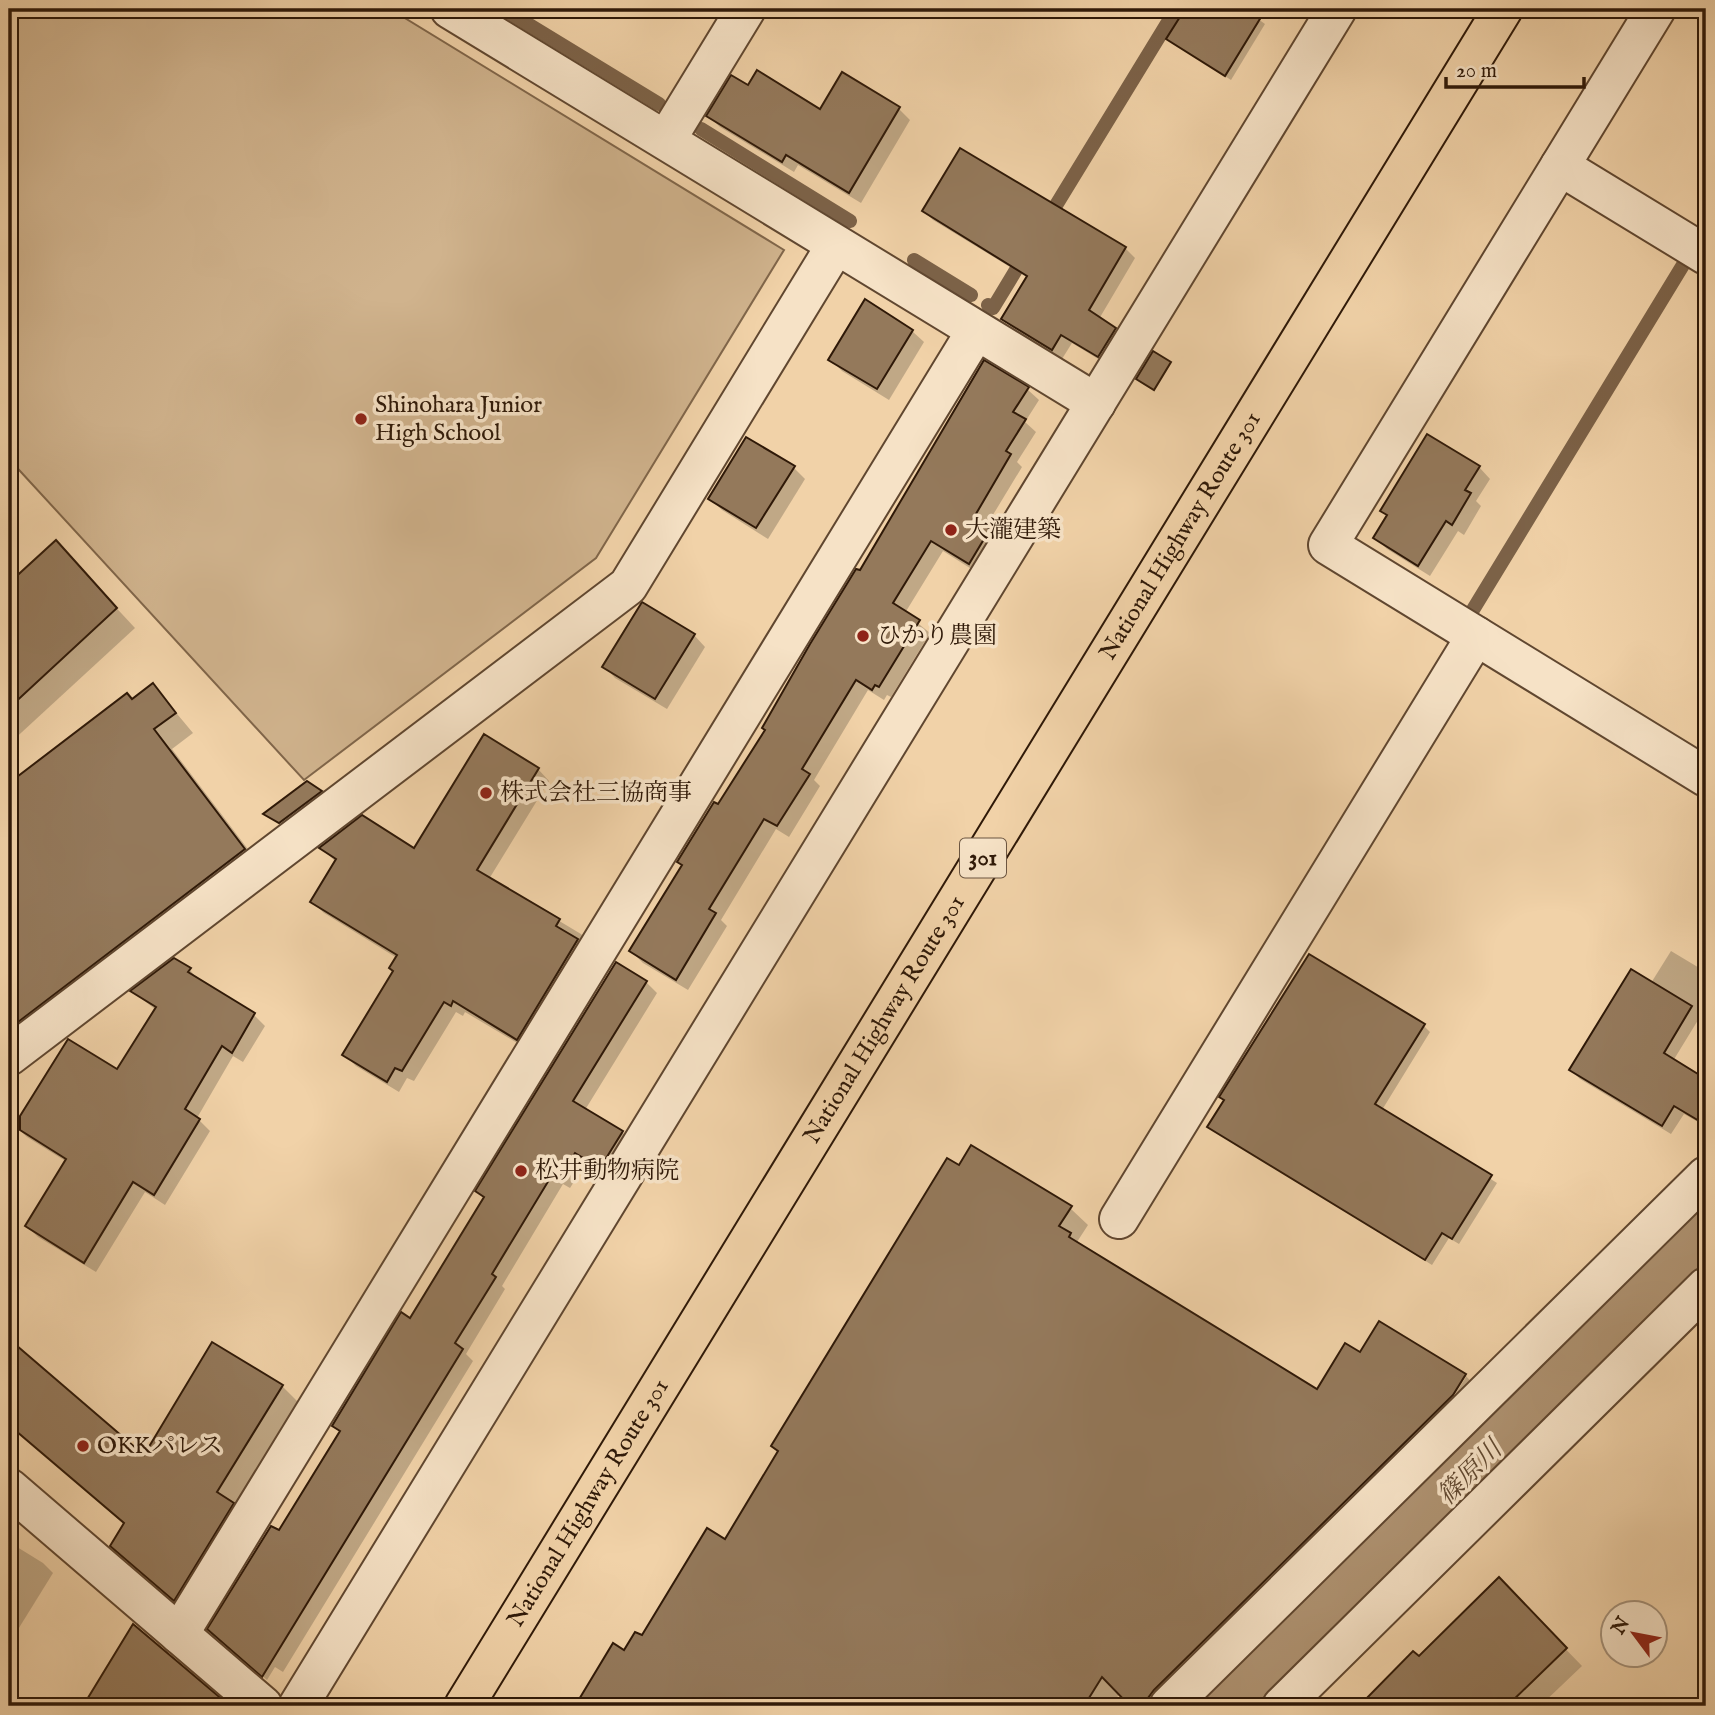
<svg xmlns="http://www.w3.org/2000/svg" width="1715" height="1715" viewBox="0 0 1715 1715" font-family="'IM FELL English','Noto Serif JP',serif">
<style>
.green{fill:#d0b38d;stroke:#80664a;stroke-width:2}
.shadow{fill:#0003;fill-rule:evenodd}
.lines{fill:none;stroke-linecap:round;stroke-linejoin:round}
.stream{stroke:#7c6248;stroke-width:14}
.river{stroke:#af9372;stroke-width:84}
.building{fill:#94795b;stroke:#2f1908;stroke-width:2}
.minor-casing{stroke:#604730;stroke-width:42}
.trunk-casing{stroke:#2f1908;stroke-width:42}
.minor{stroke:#f6e2c6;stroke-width:38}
.trunk{stroke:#f1d2a8;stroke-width:38}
.poi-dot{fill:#8f2418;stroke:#f6e2c6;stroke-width:2.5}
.labels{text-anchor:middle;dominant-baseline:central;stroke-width:7;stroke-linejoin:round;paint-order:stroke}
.shield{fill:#f6e2c6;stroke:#6b5541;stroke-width:2}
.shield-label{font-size:23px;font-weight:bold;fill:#2f1908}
.poi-label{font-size:24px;fill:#2f1908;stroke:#f6e2c6;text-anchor:start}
.street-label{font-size:24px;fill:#2f1908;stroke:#f6e2c6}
.water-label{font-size:26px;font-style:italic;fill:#624a32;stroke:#f6e2c6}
</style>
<rect width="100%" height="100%" fill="#f1d2a8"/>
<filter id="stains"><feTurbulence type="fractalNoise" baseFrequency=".00286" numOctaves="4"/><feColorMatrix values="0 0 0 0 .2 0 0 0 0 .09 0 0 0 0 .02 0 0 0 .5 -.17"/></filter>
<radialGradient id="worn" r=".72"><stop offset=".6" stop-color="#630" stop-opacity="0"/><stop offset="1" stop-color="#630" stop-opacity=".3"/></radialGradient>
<!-- green -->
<polygon class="green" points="9,9 390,9 784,250 596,558 304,780 9,459"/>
<!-- shadow -->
<g class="shadow">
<polygon points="1187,9 1244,9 1265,24 1231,80 1168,39"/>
<polygon points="749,88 821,111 899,109 910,120 861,203 798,165 794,172 720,127 708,116"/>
<polygon points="961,151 1125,248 1135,258 1099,319 1125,338 1108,365 1072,343 1062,359 1013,329 1003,319 1028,278 933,220 924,211"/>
<polygon points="912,331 924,342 889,400 842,371 830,359"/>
<polygon points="1027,389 1039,400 1025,422 1036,432 1017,462 1022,467 985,528 1000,542 981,575 943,551 905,613 930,633 891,697 887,695 884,700 868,690 814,780 820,786 789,837 776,829 721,920 727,926 688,990 643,963 631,951 860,573"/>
<polygon points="1479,467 1490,479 1476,501 1481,506 1464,535 1458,531 1430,576 1387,549 1375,537 1388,517 1382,511"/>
<polygon points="794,468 805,479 768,539 722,510 710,499"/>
<polygon points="55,542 135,628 9,744 9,585"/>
<polygon points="694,635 705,647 667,709 615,678 604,666"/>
<polygon points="153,685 193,733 172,749 263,869 9,1052 9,786 127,696 132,701"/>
<polygon points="538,769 549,781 489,879 581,934 592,945 529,1050 465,1012 463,1016 456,1012 414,1081 407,1078 399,1092 356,1066 344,1054 395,971 397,958 324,913 312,902 336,862 321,848 414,850"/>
<polygon points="307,783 332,803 292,834 266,814"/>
<polygon points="1671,951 1706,972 1706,1007 1673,1061 1706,1081 1706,1123 1705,1126 1684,1114 1671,1134 1580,1079 1571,1070 1651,983"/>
<polygon points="190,970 200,982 254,1015 265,1026 243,1062 233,1056 197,1118 210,1131 165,1205 145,1192 96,1272 38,1237 27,1226 67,1162 27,1137 15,1126 68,1042 117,1072 156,1010 133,992"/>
<polygon points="646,982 657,993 585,1110 622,1132 633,1143 611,1178 586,1163 570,1188 563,1184 502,1286 505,1289 466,1354 473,1361 283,1672 275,1667 267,1680 221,1640 279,1533 341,1432 334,1425 411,1320 485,1198 478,1191"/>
<polygon points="1424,1026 1430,1032 1382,1110 1497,1183 1459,1244 1449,1238 1432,1265 1210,1127"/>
<path d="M960,1168L1070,1208L1088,1225L1077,1242L1318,1391L1360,1355L1465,1375L1482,1393L1172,1706H1133L1120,1693L1111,1706H586L580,1701L624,1652L643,1637L725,1541L779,1453L773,1446ZM1462,1377H1466L1449,1404L1447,1402Z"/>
<polygon points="9,1341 144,1458 282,1386 298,1402 234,1506 249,1520 191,1615 129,1562 125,1525 9,1425"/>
<polygon points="9,1542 43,1563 53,1573 9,1644"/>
<polygon points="1499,1580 1582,1666 1540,1706 1361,1706 1413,1654 1419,1658"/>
<polygon points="134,1626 227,1706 188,1706 176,1699 172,1706 85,1706"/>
<polygon points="9,1694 18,1702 15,1706 9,1706"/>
</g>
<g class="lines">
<!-- stream -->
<g class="stream">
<polyline points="503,9 659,104"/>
<polyline points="701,129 850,221"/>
<polyline points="1047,220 1176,9"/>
<polyline points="1705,229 1706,227"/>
<polyline points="914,260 971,295"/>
<polyline points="988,305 993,308 1025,255"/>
<polyline points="1471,613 1683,265"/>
</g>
<!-- river -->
<polyline class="river" points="1234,1706 1706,1240"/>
</g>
<!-- building -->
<g class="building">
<polygon points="1185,9 1266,9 1225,76 1166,39"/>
<polygon points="757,70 820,109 842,72 900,107 849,193 786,155 782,162 706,116 731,75 748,85"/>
<polygon points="960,148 1126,247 1089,310 1116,328 1098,357 1061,335 1052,350 1001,319 1027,276 922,211"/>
<polygon points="865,299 913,330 877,389 828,360"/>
<polygon points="1153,351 1171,362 1154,390 1136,379"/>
<polygon points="984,360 1029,387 1013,412 1026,419 1006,451 1011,454 973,519 990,529 969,564 931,541 893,603 920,620 879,687 875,685 872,690 856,680 802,769 810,774 777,826 764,819 709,909 716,913 676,980 629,951 682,865 677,862 714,802 718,804 765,730 762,728 810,644 856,569 860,570"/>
<polygon points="1427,434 1480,466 1465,490 1471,493 1452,525 1446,521 1418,566 1373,538 1387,515 1380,511"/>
<polygon points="746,437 795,466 756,528 708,499"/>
<polygon points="56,540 117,608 9,708 9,583"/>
<polygon points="642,602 695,634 655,699 602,667"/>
<polygon points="153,683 176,713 154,729 245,849 9,1029 9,783 127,693 132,699"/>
<polygon points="484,734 539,768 477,870 560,919 556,926 578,939 517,1040 453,1001 451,1006 444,1002 402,1071 395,1068 387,1082 342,1055 393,971 389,968 397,955 310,902 336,859 319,848 362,815 414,848"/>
<polygon points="307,781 322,791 279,823 263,814"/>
<polygon points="1309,954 1425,1024 1375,1104 1492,1175 1452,1239 1442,1233 1425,1260 1207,1127 1224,1100 1219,1097"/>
<polygon points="174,958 191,968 188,972 255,1013 232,1053 222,1046 185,1109 200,1119 154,1195 133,1182 84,1263 25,1226 66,1159 20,1130 20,1116 68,1039 117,1069 156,1007 130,991"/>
<polygon points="616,962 647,981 573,1101 623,1131 600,1168 575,1153 559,1179 552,1175 492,1274 496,1277 455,1343 463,1349 262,1677 207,1629 271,1526 279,1530 340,1431 332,1426 401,1312 410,1318 484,1197 475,1191"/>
<polygon points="1631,969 1692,1006 1664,1053 1706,1079 1706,1125 1674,1106 1662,1126 1569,1070"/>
<polygon points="971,1145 1072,1206 1059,1226 1071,1233 1069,1237 1317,1389 1345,1343 1360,1352 1379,1321 1466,1374 1453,1395 1154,1690 1142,1706 1130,1706 1102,1677 1084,1706 575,1706 613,1643 624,1650 635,1632 642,1635 707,1528 725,1539 778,1451 771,1446 947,1158 959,1165"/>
<polygon points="9,1339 144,1455 212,1342 283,1385 217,1492 234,1503 174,1601 110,1546 124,1523 9,1425"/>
<polygon points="1499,1577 1567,1648 1507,1706 1359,1706 1413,1651 1419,1656"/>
<polygon points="133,1624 230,1706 83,1706"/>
</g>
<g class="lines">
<defs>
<g id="minor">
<polyline points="450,9 1096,403"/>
<polyline points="1656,9 1328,545 1706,777"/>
<polyline points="666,140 746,9"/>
<polyline points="1560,166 1706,255"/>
<polyline points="9,1056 628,586 836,245"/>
<polyline points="1119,1219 1476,636"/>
<polyline points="9,1488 263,1706"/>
<polyline points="179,1634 976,331"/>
<polyline points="298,1706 1337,9"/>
<polyline points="1169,1706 1706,1176"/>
<polyline points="1282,1706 1706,1287"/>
</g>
<g id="trunk">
<path id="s1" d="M464,1706L1503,9"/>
</g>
</defs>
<!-- minor casing -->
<use href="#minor" class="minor-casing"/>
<!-- trunk casing -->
<use href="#trunk" class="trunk-casing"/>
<!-- minor -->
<use href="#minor" class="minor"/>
<!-- trunk -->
<use href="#trunk" class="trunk"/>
</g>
<!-- markers -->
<g class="poi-dot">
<circle cx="361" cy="419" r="7"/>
<circle cx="951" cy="530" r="7"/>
<circle cx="863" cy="636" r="7"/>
<circle cx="486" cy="793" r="7"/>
<circle cx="521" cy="1171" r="7"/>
<circle cx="83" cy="1446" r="7"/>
</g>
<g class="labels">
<!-- shield labels -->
<rect class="shield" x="960" y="838.5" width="46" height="39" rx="5"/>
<g class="shield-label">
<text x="983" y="858">301</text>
</g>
<!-- poi labels -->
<g class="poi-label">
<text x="375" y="405">Shinohara Junior<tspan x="375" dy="28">High School</tspan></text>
<text x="965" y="530">大瀧建築</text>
<text x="877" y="636">ひかり農園</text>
<text x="500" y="793">株式会社三協商事</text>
<text x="535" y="1171">松井動物病院</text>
<text x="97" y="1446">OKKパレス</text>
</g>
<!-- street labels -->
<g class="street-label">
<text stroke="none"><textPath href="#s1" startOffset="1372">National Highway Route 301</textPath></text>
<text stroke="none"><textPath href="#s1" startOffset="805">National Highway Route 301</textPath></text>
<text stroke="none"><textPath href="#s1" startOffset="238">National Highway Route 301</textPath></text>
</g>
<!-- water labels -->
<g class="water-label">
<text transform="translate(1470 1473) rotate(-45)">篠原川</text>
</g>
</g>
<!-- margin -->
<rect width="1715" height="1715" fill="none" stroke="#f1d2a8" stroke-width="35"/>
<rect x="10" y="10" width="1694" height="1694" fill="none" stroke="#2f1908" stroke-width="3.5"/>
<rect x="18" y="18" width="1680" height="1680" fill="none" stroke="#2f1908" stroke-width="2"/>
<!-- north arrow -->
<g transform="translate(1634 1634) rotate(302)"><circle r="33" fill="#f6e2c6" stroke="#a6927a" stroke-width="2"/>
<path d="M0-5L12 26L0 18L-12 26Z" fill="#8f2418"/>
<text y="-10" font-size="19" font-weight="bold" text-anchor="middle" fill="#2f1908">N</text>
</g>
<!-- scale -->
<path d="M1446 77v10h138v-10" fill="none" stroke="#2f1908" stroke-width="3.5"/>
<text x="1456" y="77" font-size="21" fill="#2f1908" stroke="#f6e2c6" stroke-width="5" paint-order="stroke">20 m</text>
<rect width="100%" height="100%" filter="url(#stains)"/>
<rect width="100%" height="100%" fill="url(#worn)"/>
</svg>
